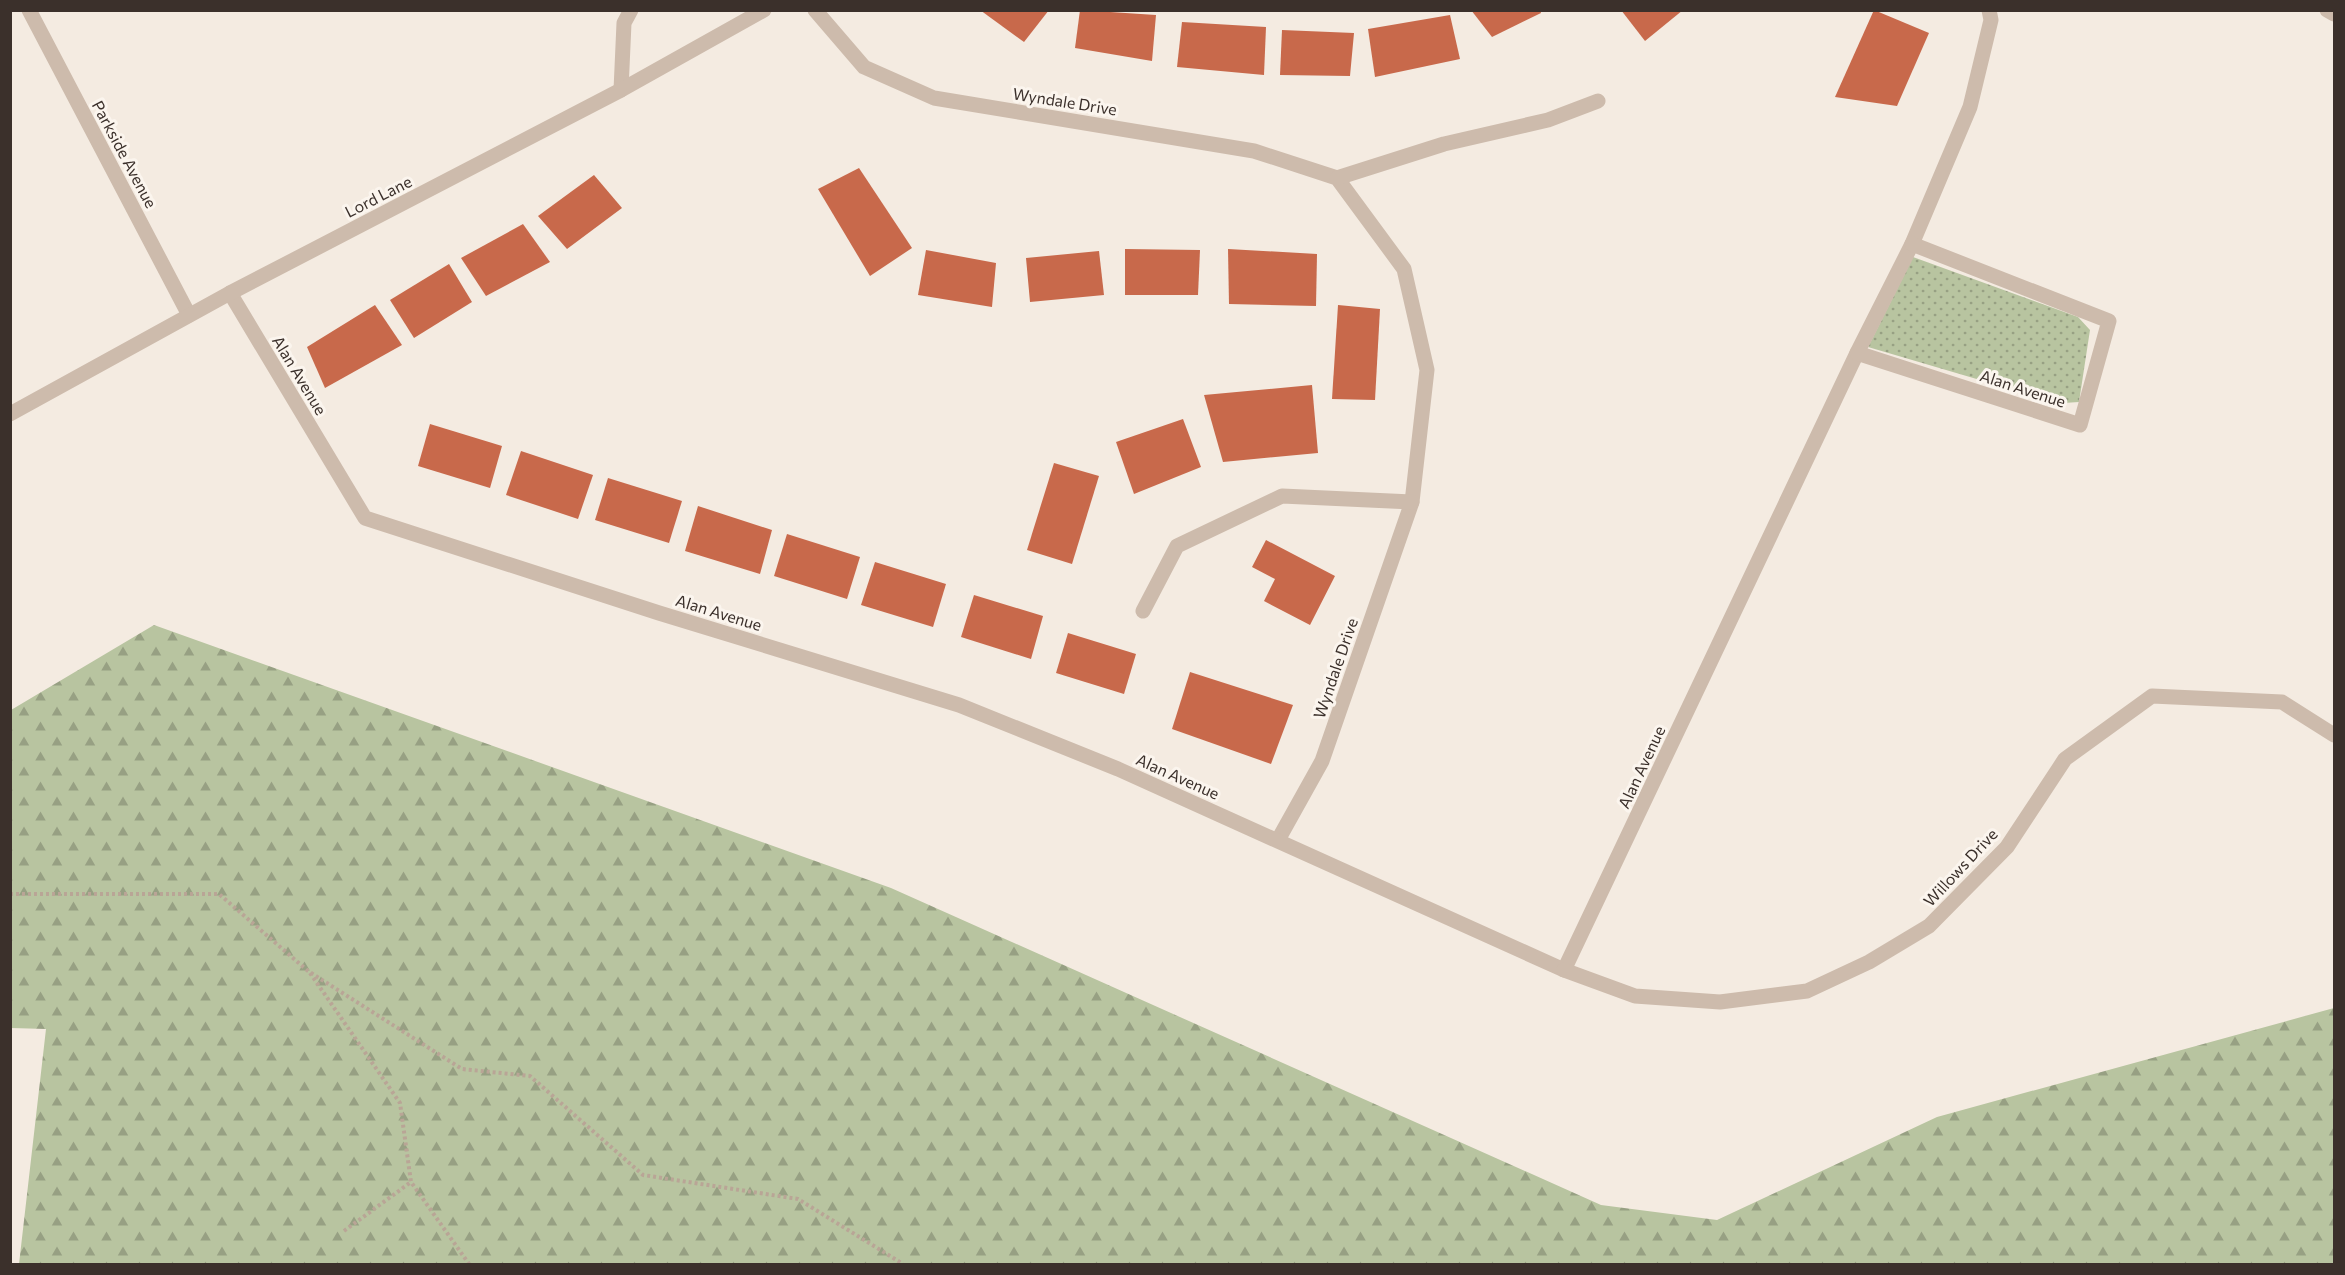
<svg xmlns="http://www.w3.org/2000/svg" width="2345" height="1275" viewBox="0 0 2345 1275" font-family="Commissioner,sans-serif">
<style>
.forest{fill:url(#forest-firs)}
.garden{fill:url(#garden-dots)}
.building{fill:#c8694b}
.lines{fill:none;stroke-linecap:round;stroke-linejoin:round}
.path{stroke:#b9a596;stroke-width:4;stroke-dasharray:3 3;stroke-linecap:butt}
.minor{stroke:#cdbbac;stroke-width:15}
.labels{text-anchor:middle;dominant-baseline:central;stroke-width:6;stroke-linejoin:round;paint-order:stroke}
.street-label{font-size:16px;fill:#3b302b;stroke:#fbf5ee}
</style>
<defs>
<pattern id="forest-firs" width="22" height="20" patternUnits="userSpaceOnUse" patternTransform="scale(1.5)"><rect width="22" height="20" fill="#b8c4a0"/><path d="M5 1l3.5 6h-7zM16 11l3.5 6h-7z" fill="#97a083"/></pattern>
<pattern id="garden-dots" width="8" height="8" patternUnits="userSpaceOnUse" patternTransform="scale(1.5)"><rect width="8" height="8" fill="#b8c4a0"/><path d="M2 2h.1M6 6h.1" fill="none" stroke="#97a083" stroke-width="1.8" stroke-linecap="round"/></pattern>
</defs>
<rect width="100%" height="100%" fill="#f4ebe1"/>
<!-- forest -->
<polygon class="forest" points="154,625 891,888 1601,1205 1717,1220 1937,1117 2334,1008 2334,1264 19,1264 46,1029 11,1028 11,710"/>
<!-- garden -->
<polygon class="garden" points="1913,257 2078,317 2090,330 2079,402 2048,404 1980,380 1868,347"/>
<!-- building -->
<g class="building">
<polygon points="980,10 1049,10 1024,42"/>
<polygon points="1080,10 1156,15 1152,61 1075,48"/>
<polygon points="1471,10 1540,10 1541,13 1492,37"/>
<polygon points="1621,10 1683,10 1645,41"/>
<polygon points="1874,10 1929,33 1897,106 1835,97"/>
<polygon points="1450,15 1460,59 1375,77 1368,29"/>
<polygon points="1182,22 1266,27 1264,75 1177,67"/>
<polygon points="1282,30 1354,33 1350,76 1280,75"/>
<polygon points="859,168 912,248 870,276 818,189"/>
<polygon points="594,175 622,208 567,249 538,216"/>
<polygon points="523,224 550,262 486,296 461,258"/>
<polygon points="1125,249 1200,250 1198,295 1125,295"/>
<polygon points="1228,249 1317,254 1316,306 1229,304"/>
<polygon points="926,250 996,263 992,307 918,295"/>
<polygon points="1099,251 1104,295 1030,302 1026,258"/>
<polygon points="449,264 472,302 414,338 390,300"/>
<polygon points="375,305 402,345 325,388 307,347"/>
<polygon points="1338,305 1380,309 1375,400 1332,399"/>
<polygon points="1312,385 1318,453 1223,462 1204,395"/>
<polygon points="1183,419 1201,467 1134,494 1116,442"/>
<polygon points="430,424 502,446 490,488 418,466"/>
<polygon points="521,451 593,475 578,519 506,495"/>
<polygon points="1054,463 1099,476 1072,564 1027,550"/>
<polygon points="608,478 682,501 669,543 595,520"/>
<polygon points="698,506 772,530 760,574 685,551"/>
<polygon points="787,534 860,557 847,599 774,576"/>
<polygon points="1266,540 1335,576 1310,625 1264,601 1275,579 1252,567"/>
<polygon points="875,562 946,584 933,627 861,605"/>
<polygon points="974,595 1043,616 1031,659 961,637"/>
<polygon points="1068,633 1136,654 1124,694 1056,673"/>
<polygon points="1190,672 1293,705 1271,764 1172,729"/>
</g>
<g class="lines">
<!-- path -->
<g class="path">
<polyline points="10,894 219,894 308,971 462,1069 530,1076 643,1175 798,1199 903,1264"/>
<polyline points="310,973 400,1103 411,1182 469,1264"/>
<polyline points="344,1231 411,1182"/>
</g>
<!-- minor -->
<g class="minor">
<polyline points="29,10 189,315"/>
<polyline points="815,10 864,67 934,98 1254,151 1337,178 1404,269 1427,370 1412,502 1322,761 1278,840"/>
<polyline points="2327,10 2334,14"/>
<polyline points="621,90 624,23 631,10"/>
<polyline points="1337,178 1444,144 1548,120 1598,101"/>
<polyline points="230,293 365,518 659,613 959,705 1118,769 1564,970 1857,353 1912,244 1970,107 1991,20 1989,10"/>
<polyline points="1857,353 2080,425 2109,321 1912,244"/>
<polyline points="10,414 230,293 621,90 764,10"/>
<polyline points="1143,611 1177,546 1282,496 1412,502"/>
<polyline points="1564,970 1635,996 1720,1002 1807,991 1869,962 1929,926 2007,847 2065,759 2152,696 2282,702 2334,735"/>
</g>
</g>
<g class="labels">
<!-- street labels -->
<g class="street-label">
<text transform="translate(1065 101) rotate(9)">Wyndale Drive</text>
<text transform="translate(125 154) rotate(62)">Parkside Avenue</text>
<text transform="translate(378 196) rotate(-27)">Lord Lane</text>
<text transform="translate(300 375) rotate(59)">Alan Avenue</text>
<text transform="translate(2023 388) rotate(18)">Alan Avenue</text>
<text transform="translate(719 612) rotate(17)">Alan Avenue</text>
<text transform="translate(1335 668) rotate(-71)">Wyndale Drive</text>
<text transform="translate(1641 767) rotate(-65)">Alan Avenue</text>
<text transform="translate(1178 776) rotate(24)">Alan Avenue</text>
<text transform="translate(1960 867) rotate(-47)">Willows Drive</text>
</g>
</g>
<!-- border -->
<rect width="2345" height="1275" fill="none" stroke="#3b302b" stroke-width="24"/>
</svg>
